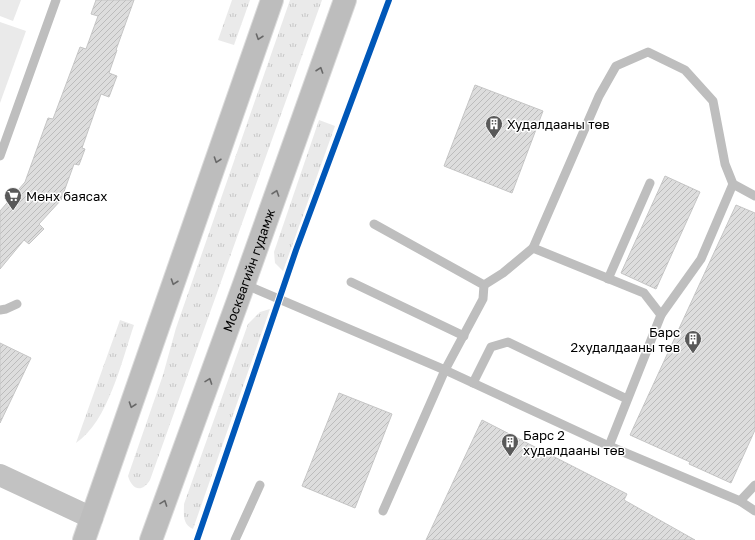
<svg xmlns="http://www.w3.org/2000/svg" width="755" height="540" viewBox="0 0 755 540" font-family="'Golos Text',sans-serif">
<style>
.grass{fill:url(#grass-tufts)}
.garden{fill:#eaeaea}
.building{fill:url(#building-hatch);stroke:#c5c5c5}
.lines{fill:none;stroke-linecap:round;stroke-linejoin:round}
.highway-casing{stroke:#dbdbdb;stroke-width:24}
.lane{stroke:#bebebe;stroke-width:9}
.secondary{stroke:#c2c2c2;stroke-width:22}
.highway{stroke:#bdbdbd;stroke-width:22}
.cycleway-casing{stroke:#fff;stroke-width:8}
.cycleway{stroke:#0057b8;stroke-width:6}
.oneway{stroke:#686868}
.labels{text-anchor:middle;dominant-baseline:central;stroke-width:3;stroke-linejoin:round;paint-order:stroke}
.poi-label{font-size:13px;fill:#000;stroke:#fff;text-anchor:start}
.street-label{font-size:13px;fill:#000;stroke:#fff}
</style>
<defs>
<pattern id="grass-tufts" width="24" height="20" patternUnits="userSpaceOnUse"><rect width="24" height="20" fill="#eaeaea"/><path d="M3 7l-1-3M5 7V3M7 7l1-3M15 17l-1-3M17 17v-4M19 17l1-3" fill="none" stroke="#c7c7c7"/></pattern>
<pattern id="building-hatch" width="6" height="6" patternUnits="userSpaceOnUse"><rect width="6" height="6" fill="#ddd"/><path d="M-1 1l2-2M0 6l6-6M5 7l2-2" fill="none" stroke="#bcbcbc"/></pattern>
</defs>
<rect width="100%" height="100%" fill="#fff"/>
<!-- grass -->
<g class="grass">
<polygon points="232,0 250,0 234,45 218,40"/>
<path d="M290,0H322L150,480C142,493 132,490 128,476L163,375L176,328Z"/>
<polygon points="319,120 335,126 283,271 275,263 274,252"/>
<path d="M270,309L193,529C182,524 184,514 184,504L248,324L260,312Z"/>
<path d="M120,320L134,325C122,360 108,422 76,443Z"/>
</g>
<!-- garden -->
<g class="garden">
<polygon points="0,0 21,0 13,21 0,16"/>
<polygon points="0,22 26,31 0,103"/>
</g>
<!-- building -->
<g class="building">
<polygon points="96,0 134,0 116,50 117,50 109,73 117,76 109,97 101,94 82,148 85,149 79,165 74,164 61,200 39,224 44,229 29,244 24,240 0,269 0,211 25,182 48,118 53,119 80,47 86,49 98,16 91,14"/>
<polygon points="475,85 543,111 512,193 444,166"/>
<polygon points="665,176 700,192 656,289 621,273"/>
<polygon points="736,205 755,213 755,430 731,483 689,464 690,462 630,435"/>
<polygon points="0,343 31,358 0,423"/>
<polygon points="339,393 392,414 355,508 302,486"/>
<polygon points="482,420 627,494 624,500 695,540 426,540"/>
</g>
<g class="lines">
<defs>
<g id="highway">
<polyline points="84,540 272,0"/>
<path id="s1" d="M151,540L244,284L345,0"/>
</g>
</defs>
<!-- highway casing -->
<use href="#highway" class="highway-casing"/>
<!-- lane -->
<g class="lane">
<polyline points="0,156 56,0"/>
<polyline points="374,224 484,285 483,299 445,370 383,511"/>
<polyline points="533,248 644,293 661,315 609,446"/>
<polyline points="608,279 650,183"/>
<polyline points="351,282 464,336"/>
<polyline points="244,284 445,370 609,446 740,501 755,511"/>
<polyline points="484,285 503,273 533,248 599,96 616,66 648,52 685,70 713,101 725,164 733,184 755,196"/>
<polyline points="0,310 6,309 17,304"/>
<polyline points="661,315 701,259 733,184"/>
<polyline points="473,383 491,347 508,342 627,399"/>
<polyline points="740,501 755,485"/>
<polyline points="235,540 260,485"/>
</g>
<!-- secondary -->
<polyline class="secondary" points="0,475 92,518"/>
<!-- highway -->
<use href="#highway" class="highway"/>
<defs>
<polyline id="cycleway" points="197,540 296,250 389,0"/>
</defs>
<!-- cycleway casing -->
<use href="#cycleway" class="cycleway-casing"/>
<!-- cycleway -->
<use href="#cycleway" class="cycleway"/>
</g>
<!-- one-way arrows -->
<defs><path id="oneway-chevron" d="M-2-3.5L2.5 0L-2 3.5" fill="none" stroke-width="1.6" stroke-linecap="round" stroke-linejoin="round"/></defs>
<g class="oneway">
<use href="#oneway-chevron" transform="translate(259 37) rotate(109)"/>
<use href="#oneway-chevron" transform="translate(320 70) rotate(-71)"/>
<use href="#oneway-chevron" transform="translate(217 160) rotate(109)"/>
<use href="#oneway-chevron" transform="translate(276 193) rotate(-71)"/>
<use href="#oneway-chevron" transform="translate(174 282) rotate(109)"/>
<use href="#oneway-chevron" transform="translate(209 381) rotate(-70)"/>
<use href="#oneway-chevron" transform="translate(132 405) rotate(109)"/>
<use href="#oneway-chevron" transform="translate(164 503) rotate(-70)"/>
</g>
<!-- icons -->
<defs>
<symbol id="building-pin" viewBox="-11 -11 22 30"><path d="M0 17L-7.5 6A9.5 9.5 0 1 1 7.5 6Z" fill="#595959" stroke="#fff"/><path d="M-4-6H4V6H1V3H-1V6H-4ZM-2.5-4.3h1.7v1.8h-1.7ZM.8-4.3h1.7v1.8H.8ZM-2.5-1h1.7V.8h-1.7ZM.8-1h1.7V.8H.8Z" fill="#fff"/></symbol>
<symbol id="supermarket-pin" viewBox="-11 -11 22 30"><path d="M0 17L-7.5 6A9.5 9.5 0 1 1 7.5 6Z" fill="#595959" stroke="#fff"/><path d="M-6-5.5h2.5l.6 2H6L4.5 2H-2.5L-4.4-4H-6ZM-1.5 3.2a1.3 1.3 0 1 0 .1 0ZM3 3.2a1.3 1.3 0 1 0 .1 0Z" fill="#fff"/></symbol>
</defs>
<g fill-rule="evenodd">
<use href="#building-pin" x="484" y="114" width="20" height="27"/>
<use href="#supermarket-pin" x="3" y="186" width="20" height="27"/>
<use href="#building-pin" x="683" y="329" width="20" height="27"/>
<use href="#building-pin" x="500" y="432" width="20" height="27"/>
</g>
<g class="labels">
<!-- poi labels -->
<g class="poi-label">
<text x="507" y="124">Худалдааны төв</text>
<text x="26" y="196">Мөнх баясах</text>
<text x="680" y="332" text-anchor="end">Барс<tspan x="680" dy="15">2худалдааны төв</tspan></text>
<text x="523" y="435">Барс 2<tspan x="523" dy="15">худалдааны төв</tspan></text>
</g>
<!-- street labels -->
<g class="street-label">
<text stroke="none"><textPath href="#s1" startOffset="287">Москвагийн гудамж</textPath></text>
</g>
</g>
</svg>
